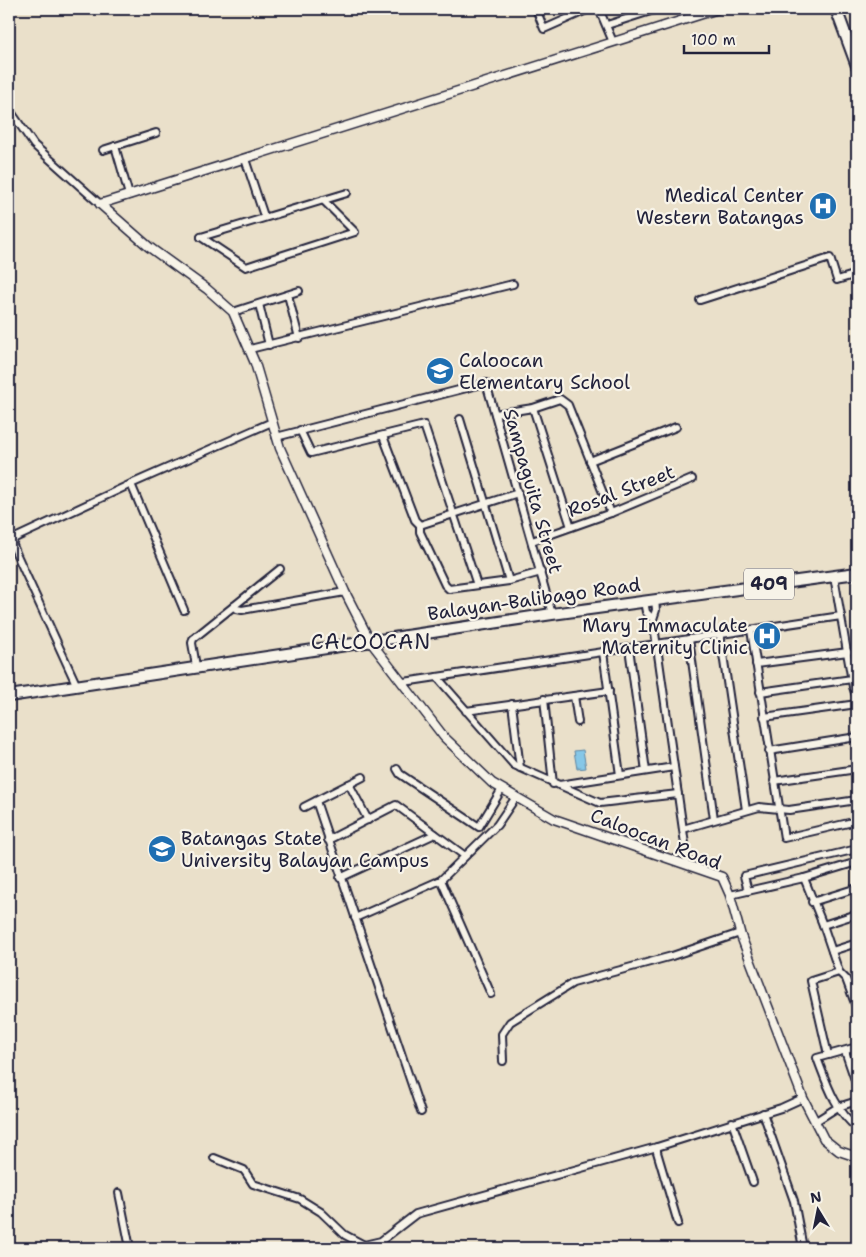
<svg xmlns="http://www.w3.org/2000/svg" width="866" height="1257" viewBox="0 0 866 1257" font-family="'Shantell Sans',sans-serif">
<style>
.water{fill:url(#water-ripples);stroke:#5e85a2}
.lines{fill:none;stroke-linecap:round;stroke-linejoin:round}
.minor-casing{stroke:#22223b;stroke-width:10}
.tertiary-casing{stroke:#22223b;stroke-width:11}
.primary-casing{stroke:#22223b;stroke-width:14}
.minor{stroke:#f7f3e8;stroke-width:6}
.tertiary{stroke:#f7f3e8;stroke-width:8}
.primary{stroke:#f7f3e8;stroke-width:10}
.labels{text-anchor:middle;dominant-baseline:central;stroke-width:4.5;stroke-linejoin:round;paint-order:stroke}
.shield{fill:#f7f3e8;stroke:#62616f;stroke-width:1}
.shield-label{font-size:18px;font-weight:bold;fill:#22223b}
.poi-label{font-size:19px;fill:#22223b;stroke:#f7f3e8;text-anchor:end}
.street-label{font-size:19px;fill:#22223b;stroke:#f7f3e8}
.quarter-label{font-size:21px;letter-spacing:1px;fill:#22223b;stroke:#f7f3e8}
</style>
<defs>
<pattern id="water-ripples" width="26" height="14" patternUnits="userSpaceOnUse" patternTransform="scale(1.25)"><rect width="26" height="14" fill="#86c7e7"/><path d="M2 4q2-2 4 0t4 0M15 11q2-2 4 0t4 0" fill="none" stroke="#73abc7"/></pattern>
</defs>
<rect width="100%" height="100%" fill="#eae0ca"/>
<filter id="ink" filterUnits="userSpaceOnUse"><feTurbulence type="fractalNoise" baseFrequency=".02" numOctaves="2"/><feDisplacementMap in="SourceGraphic" scale="10" xChannelSelector="R" yChannelSelector="G"/><feConvolveMatrix kernelMatrix="1 2 1 2 8 2 1 2 1" color-interpolation-filters="sRGB"/></filter>
<g filter="url(#ink)">
<!-- water -->
<polygon class="water" points="583,750 586,768 577,769 574,751"/>
<g class="lines">
<defs>
<g id="minor">
<polyline points="536,9 544,29 589,9"/>
<polyline points="599,9 613,42"/>
<polyline points="607,25 657,9"/>
<polyline points="9,109 34,145 100,204"/>
<polyline points="115,146 129,195"/>
<polyline points="103,150 156,133"/>
<polyline points="245,159 264,216"/>
<polyline points="201,237 246,267 355,232 323,200"/>
<polyline points="201,237 347,193"/>
<polyline points="288,295 299,338"/>
<polyline points="700,300 830,258 837,280 857,274"/>
<polyline points="259,304 269,345"/>
<polyline points="233,312 299,291"/>
<polyline points="250,349 513,284"/>
<polyline points="533,408 571,527"/>
<polyline points="495,414 533,408 560,399 568,405 611,513"/>
<polyline points="460,419 509,581"/>
<polyline points="300,430 311,453 424,425 477,585"/>
<polyline points="383,436 415,520 420,525 420,532 445,585 449,589 509,581 541,572"/>
<polyline points="276,437 486,383 552,614"/>
<polyline points="590,461 676,427"/>
<polyline points="131,484 184,610"/>
<polyline points="420,525 518,493"/>
<polyline points="532,541 611,513 692,479"/>
<polyline points="834,576 853,687 857,698"/>
<polyline points="655,599 656,610 653,619 687,858"/>
<polyline points="644,601 646,612 653,619"/>
<polyline points="234,606 237,609 242,610 345,592"/>
<polyline points="751,630 784,838 857,821"/>
<polyline points="720,634 746,810"/>
<polyline points="689,639 714,819"/>
<polyline points="629,648 646,771"/>
<polyline points="603,652 620,775"/>
<polyline points="756,664 848,652"/>
<polyline points="196,666 192,643 193,639 280,569"/>
<polyline points="437,677 514,765 600,803 678,794"/>
<polyline points="404,682 841,616"/>
<polyline points="77,686 17,555 12,543 15,538 131,484 272,422"/>
<polyline points="760,692 852,679"/>
<polyline points="574,696 578,722"/>
<polyline points="544,699 553,784"/>
<polyline points="512,704 520,768"/>
<polyline points="466,711 609,691"/>
<polyline points="764,717 857,704"/>
<polyline points="769,751 857,737"/>
<polyline points="397,769 400,774 479,827 502,789"/>
<polyline points="774,781 857,769"/>
<polyline points="349,784 368,820"/>
<polyline points="559,785 674,767"/>
<polyline points="316,801 421,1112"/>
<polyline points="304,807 363,777"/>
<polyline points="683,829 759,807 789,810 857,800"/>
<polyline points="328,840 396,805 465,856"/>
<polyline points="340,878 435,834"/>
<polyline points="804,878 823,925 839,972 846,979 857,1009"/>
<polyline points="441,880 491,994"/>
<polyline points="748,891 744,876 857,849"/>
<polyline points="730,895 804,878 857,862"/>
<polyline points="812,902 857,888"/>
<polyline points="355,918 441,880 497,825 516,797"/>
<polyline points="823,925 857,914"/>
<polyline points="832,951 857,943"/>
<path d="M857,1047L817,1058C827,1084 835,1110 857,1128"/>
<polyline points="845,1051 857,1086"/>
<polyline points="828,1055 811,981 839,972"/>
<polyline points="503,1061 502,1034 510,1022 573,983 672,956 740,933"/>
<polyline points="763,1113 794,1201 803,1248"/>
<polyline points="816,1121 838,1107 857,1101"/>
<polyline points="732,1122 753,1182"/>
<polyline points="214,1158 244,1170 253,1184 300,1199 321,1212 345,1235 364,1245 381,1241 416,1214 657,1147"/>
<polyline points="119,1193 130,1248"/>
<polyline points="678,1223 657,1152 657,1147 781,1108 803,1098"/>
</g>
<g id="tertiary">
<polyline points="100,204 149,247 207,289 233,312 255,363 280,448 345,592 370,641 444,737 492,783 554,819 722,877 730,895 741,936 803,1098 824,1139 839,1151 857,1157"/>
<polyline points="100,204 718,9"/>
</g>
<g id="primary">
<polyline points="836,9 857,66"/>
<polyline points="9,696 552,614 857,573"/>
</g>
</defs>
<!-- minor casing -->
<use href="#minor" class="minor-casing"/>
<!-- tertiary casing -->
<use href="#tertiary" class="tertiary-casing"/>
<!-- primary casing -->
<use href="#primary" class="primary-casing"/>
<!-- minor -->
<use href="#minor" class="minor"/>
<!-- tertiary -->
<use href="#tertiary" class="tertiary"/>
<!-- primary -->
<use href="#primary" class="primary"/>
</g>
</g>
<!-- icons -->
<defs>
<symbol id="hospital-disc" viewBox="-11 -11 22 22"><circle r="9.5" fill="#1f6fb2" stroke="#f7f3e8"/><path d="M-5-5h3v3.5h4V-5h3V5h-3V1.5h-4V5h-3Z" fill="#fff"/></symbol>
<symbol id="school-disc" viewBox="-11 -11 22 22"><circle r="9.5" fill="#1f6fb2" stroke="#f7f3e8"/><path d="M0-5L7-2L0 1L-7-2ZM-4 1L0 2.5L4 1V4Q0 6-4 4Z" fill="#fff"/></symbol>
<symbol id="university-disc" viewBox="-11 -11 22 22"><circle r="9.5" fill="#1f6fb2" stroke="#f7f3e8"/><path d="M0-5L7-2L0 1L-7-2ZM-4 1L0 2.5L4 1V4Q0 6-4 4Z" fill="#fff"/></symbol>
</defs>
<g fill-rule="evenodd">
<use href="#hospital-disc" x="807" y="190" width="32" height="32"/>
<use href="#school-disc" x="424" y="355" width="32" height="32"/>
<use href="#hospital-disc" x="751" y="620" width="32" height="32"/>
<use href="#university-disc" x="146" y="833" width="32" height="32"/>
</g>
<g class="labels">
<!-- shield labels -->
<rect class="shield" x="744" y="568.5" width="50" height="31" rx="4"/>
<g class="shield-label">
<text x="769" y="584">409</text>
</g>
<!-- poi labels -->
<g class="poi-label">
<text x="804" y="195">Medical Center<tspan x="804" dy="22">Western Batangas</tspan></text>
<text x="459" y="360" text-anchor="start">Caloocan<tspan x="459" dy="22">Elementary School</tspan></text>
<text x="748" y="625">Mary Immaculate<tspan x="748" dy="22">Maternity Clinic</tspan></text>
<text x="181" y="838" text-anchor="start">Batangas State<tspan x="181" dy="22">University Balayan Campus</tspan></text>
</g>
<!-- street labels -->
<g class="street-label">
<text transform="translate(533 491) rotate(74)">Sampaguita Street</text>
<text transform="translate(621 491) rotate(-21)">Rosal Street</text>
<text transform="translate(534 599) rotate(-8)">Balayan-Balibago Road</text>
<text transform="translate(656 839) rotate(21)">Caloocan Road</text>
</g>
<!-- quarter labels -->
<g class="quarter-label">
<text x="371" y="642">CALOOCAN</text>
</g>
</g>
<!-- margin -->
<rect width="866" height="1257" fill="none" stroke="#f7f3e8" stroke-width="30"/>
<rect x="15" y="15" width="836" height="1227" fill="none" stroke="#22223b" stroke-width="2" filter="url(#ink)"/>
<!-- north arrow -->
<g transform="translate(818 1210) rotate(350)" stroke="#f7f3e8" stroke-width="4" paint-order="stroke">
<path d="M0-4L9 19L0 12L-9 19Z" fill="#22223b"/>
<text y="-8" font-size="14" font-weight="bold" text-anchor="middle" fill="#22223b">N</text>
</g>
<!-- scale -->
<path d="M684 45v8h85v-8" fill="none" stroke="#22223b" stroke-width="2.5"/>
<text x="691" y="45" font-size="15" fill="#22223b" stroke="#f7f3e8" stroke-width="4" paint-order="stroke">100 m</text>
</svg>
